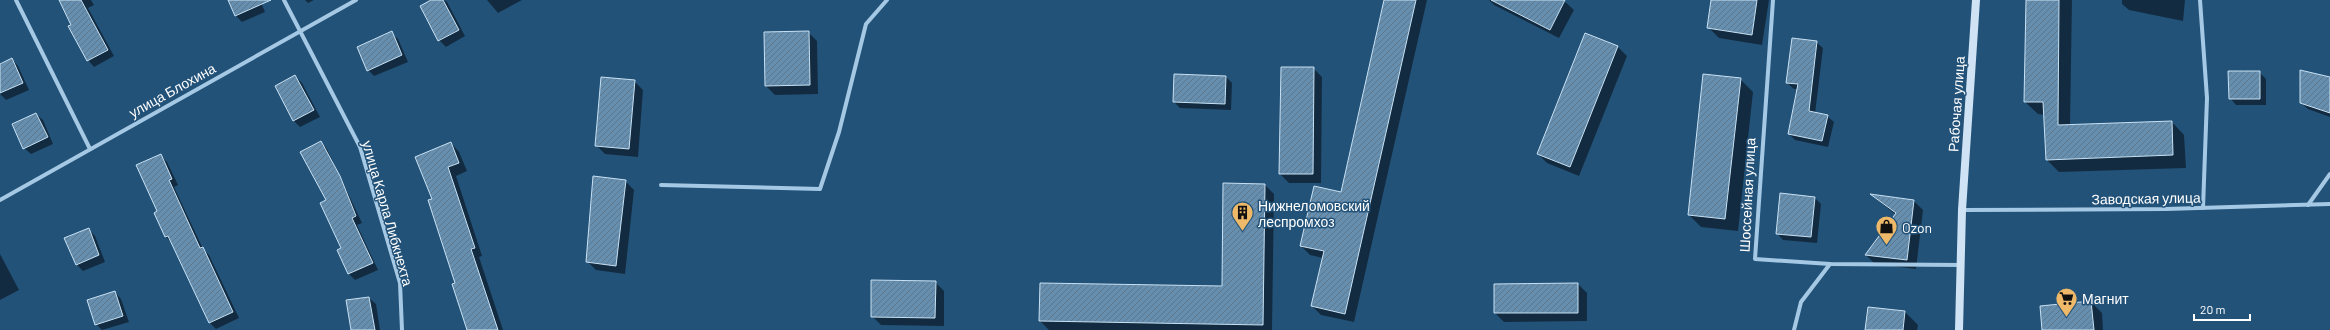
<svg xmlns="http://www.w3.org/2000/svg" width="2330" height="330" viewBox="0 0 2330 330" font-family="Barlow,sans-serif">
<style>
.shadow{fill:#0007}
.building{fill:url(#building-hatch);stroke:#c8e1f3}
.lines{fill:none;stroke-linecap:round;stroke-linejoin:round}
.street{stroke:#a5c9e4;stroke-width:4}
.secondary{stroke:#cfe3f4;stroke-width:8}
.labels{text-anchor:middle;dominant-baseline:central;stroke-width:3;stroke-linejoin:round;paint-order:stroke}
.street-label{font-size:14px;fill:#fff;stroke:#235279}
.poi-label{font-size:14px;fill:#fff;stroke:#235279;text-anchor:start}
</style>
<defs>
<pattern id="building-hatch" width="6" height="6" patternUnits="userSpaceOnUse"><rect width="6" height="6" fill="#658eaf"/><path d="M-1 1l2-2M0 6l6-6M5 7l2-2" fill="none" stroke="#5c778c"/></pattern>
</defs>
<rect width="100%" height="100%" fill="#235279"/>
<!-- shadow -->
<g class="shadow">
<polygon points="60,0 91,0 94,5 88,8 114,56 94,67 88,60"/>
<polygon points="229,0 260,0 265,12 242,22 236,16"/>
<polygon points="305,0 314,0 308,3"/>
<polygon points="433,0 444,0 447,2 465,36 446,47 439,40"/>
<polygon points="487,0 522,0 498,13"/>
<polygon points="1386,0 1427,0 1354,322 1321,315 1312,306 1323,258 1310,255 1301,246 1342,193"/>
<polygon points="1489,0 1563,0 1574,10 1559,38 1494,5"/>
<polygon points="1712,0 1769,0 1762,45 1719,38 1708,27"/>
<polygon points="2027,0 2072,0 2070,126 2172,122 2184,135 2186,168 2059,172 2047,160 2045,115 2038,114 2025,102"/>
<polygon points="2122,0 2185,0 2183,21 2129,10 2122,4"/>
<polygon points="808,32 817,41 818,94 775,95 766,86"/>
<polygon points="391,33 398,39 408,62 374,76 368,70"/>
<polygon points="1586,34 1618,47 1627,56 1579,176 1547,163 1538,154"/>
<polygon points="1816,42 1823,48 1815,114 1827,116 1834,122 1828,147 1795,140 1789,134 1798,89 1794,89 1787,83"/>
<polygon points="12,59 18,66 29,90 6,100 0,94 0,65"/>
<polygon points="1313,68 1322,77 1321,183 1289,183 1280,174"/>
<polygon points="2259,72 2266,79 2266,105 2236,105 2230,98"/>
<polygon points="295,76 302,83 320,117 300,127 294,121 276,87"/>
<polygon points="1226,77 1232,83 1231,110 1180,108 1174,102"/>
<polygon points="2330,78 2330,117 2308,109 2301,103"/>
<polygon points="1740,79 1753,92 1738,231 1701,227 1689,215"/>
<polygon points="634,81 643,90 638,157 605,154 596,145"/>
<polygon points="36,114 43,120 53,144 31,154 24,148"/>
<polygon points="321,142 327,149 362,223 357,225 378,270 355,280 349,274 338,250 343,249 327,201"/>
<polygon points="451,143 459,152 467,171 456,176 482,256 479,257 503,330 468,330 434,199"/>
<polygon points="160,155 167,162 178,185 174,187 203,249 209,255 239,318 216,329 209,322 172,243 166,237 159,212"/>
<polygon points="625,181 634,190 625,274 596,270 587,261"/>
<polygon points="1265,185 1274,194 1272,330 1049,330 1040,321 1041,284 1223,287"/>
<polygon points="1781,194 1815,198 1821,204 1817,243 1783,240 1777,233"/>
<polygon points="1873,196 1914,201 1923,210 1916,269 1875,264 1866,255 1896,215"/>
<polygon points="88,229 95,236 105,262 83,271 76,264"/>
<polygon points="0,254 19,290 0,300"/>
<polygon points="935,282 944,291 944,326 881,325 872,316"/>
<polygon points="1578,284 1587,293 1587,321 1504,322 1495,313 1495,285"/>
<polygon points="115,292 121,299 129,322 102,330 96,324"/>
<polygon points="369,298 376,304 380,330 352,330"/>
<polygon points="2091,302 2102,313 2103,330 2043,330"/>
<polygon points="1869,308 1905,312 1918,325 1917,330 1866,330"/>
</g>
<!-- building -->
<g class="building">
<polygon points="59,0 81,0 108,50 87,61 68,26 71,25"/>
<polygon points="228,0 271,0 235,16"/>
<polygon points="431,0 443,0 459,30 438,41 420,6"/>
<polygon points="1384,0 1416,0 1345,314 1311,306 1324,251 1300,246 1314,186 1341,192"/>
<polygon points="1491,0 1565,0 1550,30"/>
<polygon points="1711,0 1757,0 1752,35 1707,28"/>
<polygon points="2026,0 2059,0 2058,125 2172,121 2173,155 2046,160 2043,102 2024,102"/>
<polygon points="392,31 402,55 367,71 357,47"/>
<polygon points="809,31 810,85 765,86 764,32"/>
<polygon points="1585,33 1618,46 1570,167 1537,154"/>
<polygon points="1792,38 1817,41 1809,111 1828,115 1822,141 1788,134 1798,84 1786,83"/>
<polygon points="12,58 23,83 0,93 0,64"/>
<polygon points="1281,67 1314,67 1313,174 1279,174"/>
<polygon points="2300,70 2330,77 2330,113 2300,103"/>
<polygon points="2228,71 2260,71 2260,99 2229,99"/>
<polygon points="1174,74 1226,76 1225,104 1173,102"/>
<polygon points="1703,74 1741,78 1725,219 1688,215"/>
<polygon points="295,75 314,110 293,121 275,86"/>
<polygon points="601,77 635,80 629,149 595,146"/>
<polygon points="36,113 48,137 23,149 12,124"/>
<polygon points="321,141 340,176 356,216 352,218 373,263 348,274 337,250 341,248 320,203 326,200 300,152"/>
<polygon points="451,142 459,163 448,167 475,248 471,249 498,330 467,330 452,284 455,283 428,200 432,199 415,157"/>
<polygon points="161,154 172,179 169,180 200,248 203,247 233,312 209,323 168,236 165,237 154,213 157,211 136,165"/>
<polygon points="593,176 626,180 616,266 586,262"/>
<polygon points="1223,183 1265,184 1263,325 1039,321 1040,283 1222,286"/>
<polygon points="1780,193 1815,197 1811,237 1776,234"/>
<polygon points="1870,194 1914,200 1907,260 1865,255 1896,213"/>
<polygon points="89,228 99,255 76,265 64,238"/>
<polygon points="871,280 936,281 935,318 871,317"/>
<polygon points="1578,283 1578,313 1494,313 1494,284"/>
<polygon points="115,291 123,316 95,325 87,300"/>
<polygon points="369,297 375,330 351,330 346,300"/>
<polygon points="2091,301 2094,330 2042,330 2040,306"/>
<polygon points="1868,307 1905,311 1903,330 1865,330"/>
</g>
<g class="lines">
<!-- street -->
<g class="street">
<polyline points="16,0 90,149"/>
<polyline points="284,0 360,147 400,283 402,330"/>
<polyline points="1773,0 1755,259 1830,264 1961,265"/>
<polyline points="2200,0 2207,98 2203,208"/>
<polyline points="661,185 820,189 839,132 866,24 887,0"/>
<polyline points="0,200 356,0"/>
<polyline points="2308,205 2330,174"/>
<polyline points="1962,210 2166,209 2330,204"/>
<polyline points="1794,330 1801,302 1830,264"/>
</g>
<!-- secondary -->
<polyline class="secondary" points="1959,330 1962,210 1976,0"/>
</g>
<!-- icons -->
<defs>
<symbol id="building-pin" viewBox="-11 -11 22 30"><path d="M0 17L-7.5 6A9.5 9.5 0 1 1 7.5 6Z" fill="#eeb969" stroke="#235279"/><path d="M-4-6H4V6H1V3H-1V6H-4ZM-2.5-4.3h1.7v1.8h-1.7ZM.8-4.3h1.7v1.8H.8ZM-2.5-1h1.7V.8h-1.7ZM.8-1h1.7V.8H.8Z" fill="#111"/></symbol>
<symbol id="shop-pin" viewBox="-11 -11 22 30"><path d="M0 17L-7.5 6A9.5 9.5 0 1 1 7.5 6Z" fill="#eeb969" stroke="#235279"/><path d="M-5-2.5h2.3a2.7 3.5 0 0 1 5.4 0H5L5.5 6h-11ZM-1.5-2.5h3a1.5 2.3 0 0 0-3 0Z" fill="#111"/></symbol>
<symbol id="supermarket-pin" viewBox="-11 -11 22 30"><path d="M0 17L-7.5 6A9.5 9.5 0 1 1 7.5 6Z" fill="#eeb969" stroke="#235279"/><path d="M-6-5.5h2.5l.6 2H6L4.5 2H-2.5L-4.4-4H-6ZM-1.5 3.2a1.3 1.3 0 1 0 .1 0ZM3 3.2a1.3 1.3 0 1 0 .1 0Z" fill="#111"/></symbol>
</defs>
<g fill-rule="evenodd">
<use href="#building-pin" x="1230" y="200" width="25" height="34"/>
<use href="#shop-pin" x="1874" y="214" width="25" height="34"/>
<use href="#supermarket-pin" x="2054" y="286" width="25" height="34"/>
</g>
<g class="labels">
<!-- street labels -->
<g class="street-label">
<text transform="translate(172 90) rotate(-29)">улица Блохина</text>
<text transform="translate(1956 104) rotate(-86)">Рабочая улица</text>
<text transform="translate(1747 195) rotate(-87)">Шоссейная улица</text>
<text transform="translate(2146 198) rotate(-1)">Заводская улица</text>
<text transform="translate(388 213) rotate(74)">улица Карла Либкнехта</text>
</g>
<!-- poi labels -->
<g class="poi-label">
<text x="1258" y="205">Нижнеломовский<tspan x="1258" dy="16">леспромхоз</tspan></text>
<text x="1902" y="227">Ozon</text>
<text x="2082" y="298">Магнит</text>
</g>
</g>
<!-- scale -->
<path d="M2194 314v6h56v-6" fill="none" stroke="#ffffff" stroke-width="2"/>
<text x="2200" y="314" font-size="12" fill="#ffffff" stroke="#235279" stroke-width="3" paint-order="stroke">20 m</text>
</svg>
